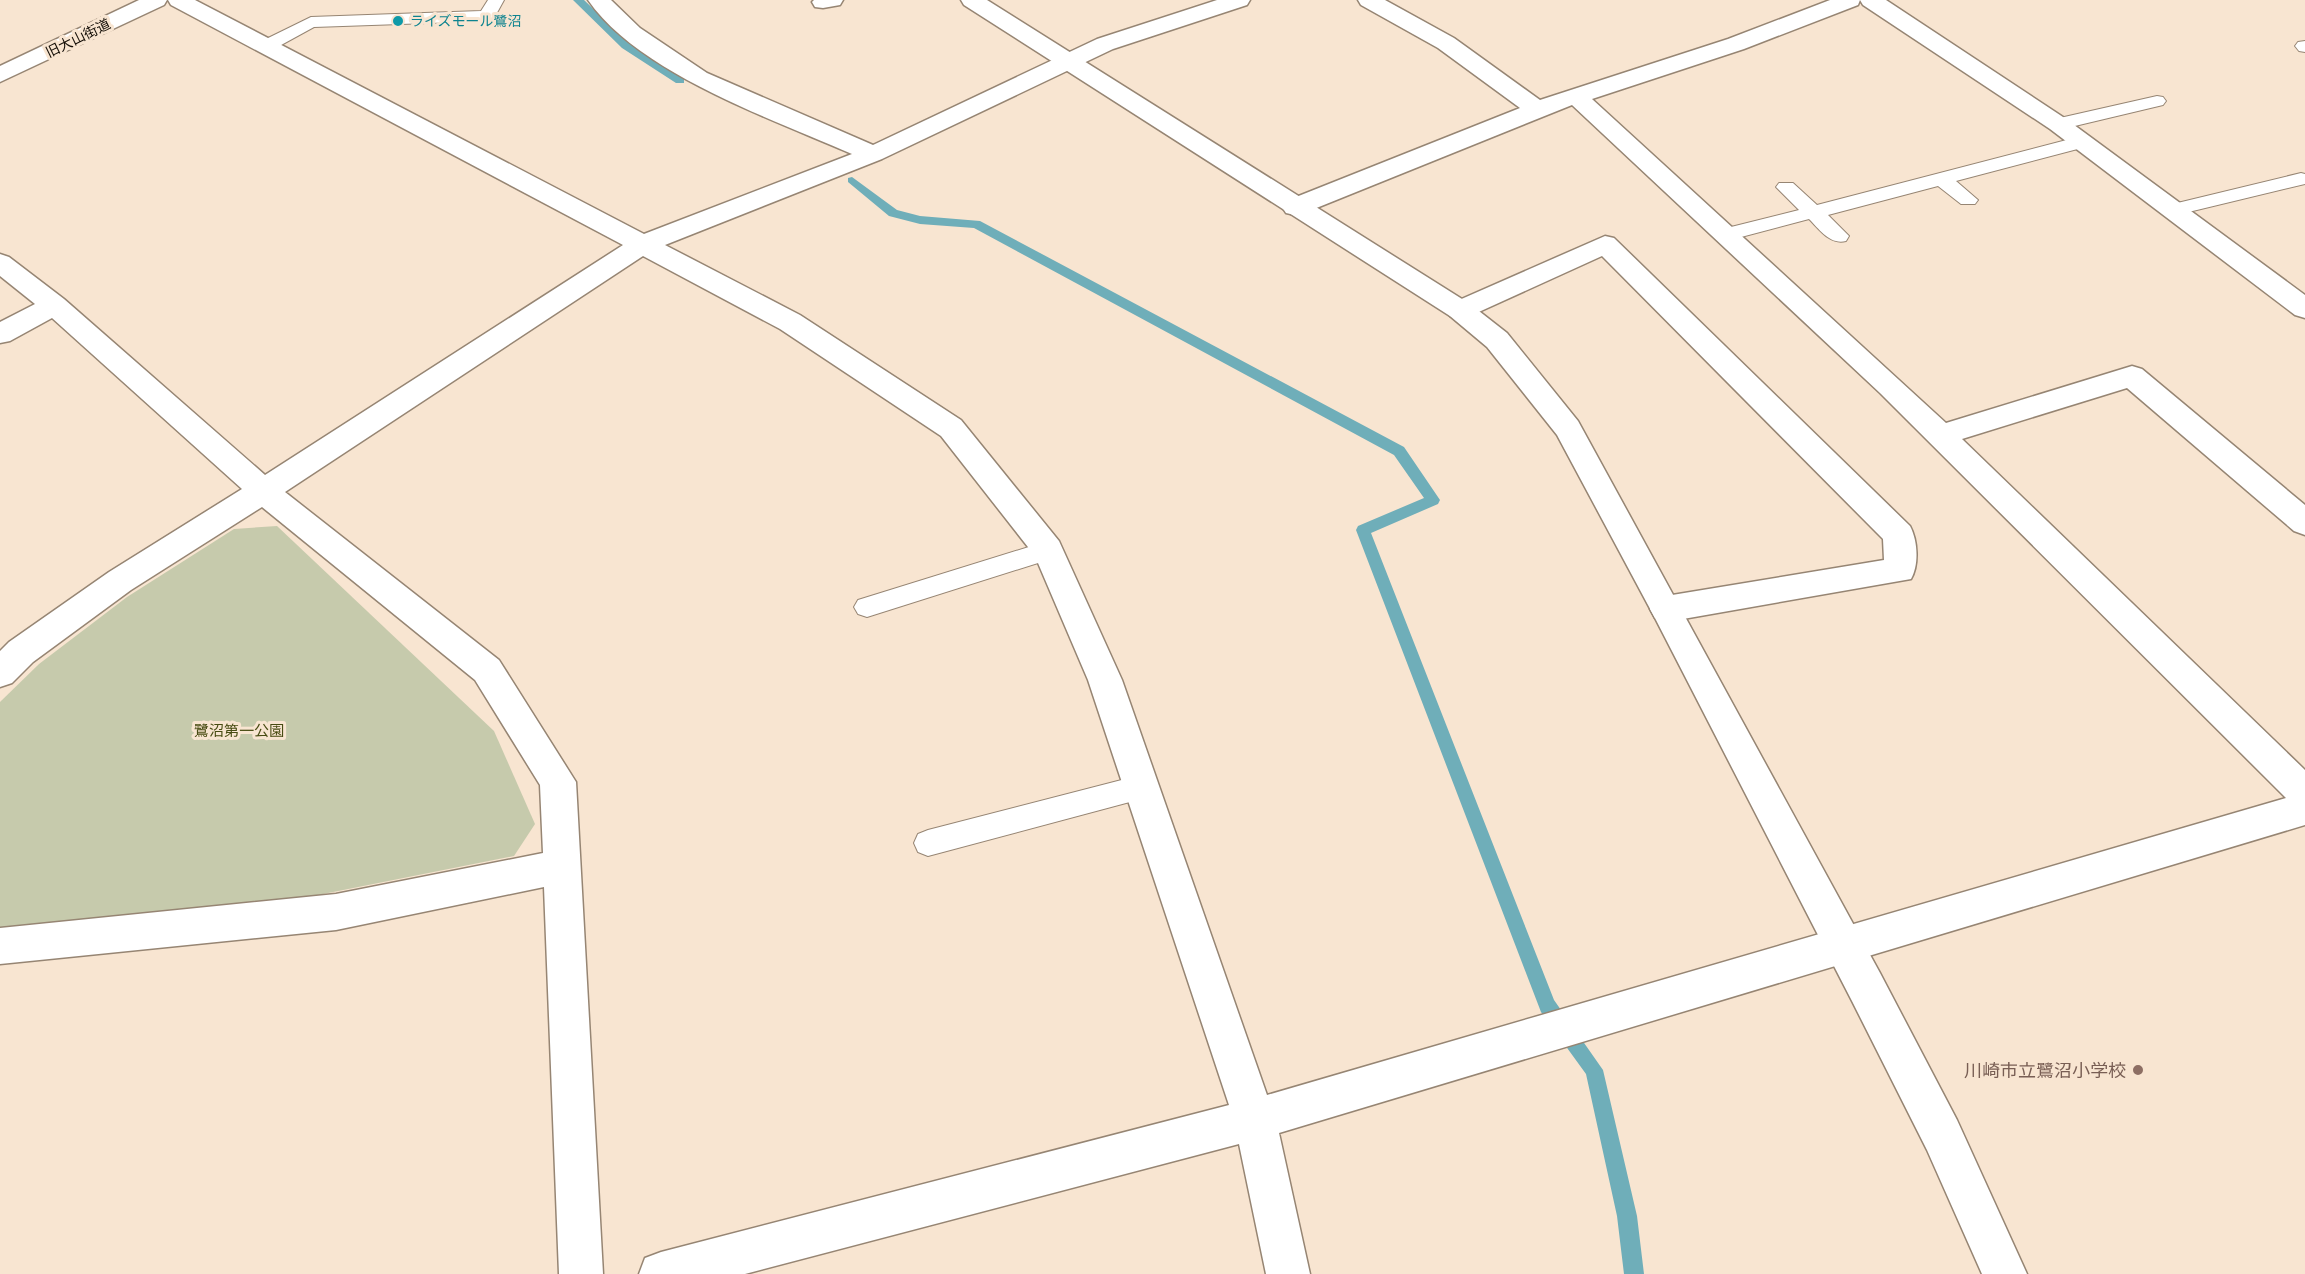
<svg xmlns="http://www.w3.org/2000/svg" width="2305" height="1274" viewBox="0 0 2305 1274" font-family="'DejaVu Sans','Noto Sans JP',sans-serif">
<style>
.green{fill:#c6caac}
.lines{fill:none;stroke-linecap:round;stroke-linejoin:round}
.stream{fill:#6faeb9;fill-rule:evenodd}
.lane-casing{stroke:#968573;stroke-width:2}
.street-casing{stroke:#968573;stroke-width:3}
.secondary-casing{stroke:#968573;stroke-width:3}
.lane{fill:#fff;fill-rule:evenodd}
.street{fill:#fff;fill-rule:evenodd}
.secondary{fill:#fff;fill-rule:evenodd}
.culture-dot{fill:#0f9aa8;stroke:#f8e5d1;stroke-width:2}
.education-dot{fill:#8d6e63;stroke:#f8e5d1;stroke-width:2}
.labels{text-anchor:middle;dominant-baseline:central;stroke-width:6;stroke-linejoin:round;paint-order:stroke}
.far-culture-label{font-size:14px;fill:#0d838f;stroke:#f8e5d1;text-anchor:start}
.far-street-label{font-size:14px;fill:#130d06;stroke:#f8e5d1}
.park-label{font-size:15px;fill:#474b12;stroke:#f8e5d1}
.near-education-label{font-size:18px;fill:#785e54;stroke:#f8e5d1;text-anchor:end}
</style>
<rect width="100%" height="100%" fill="#f8e5d1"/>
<!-- green -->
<polygon class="green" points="277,526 494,731 535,824 514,856 288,901 0,930 0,702 39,664 127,597 234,529"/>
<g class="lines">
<!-- stream -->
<g class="stream">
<polygon points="573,0 584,0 630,44 684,79 684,83 676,83 622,48"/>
<polygon points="852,177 897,210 920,216 980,221 1404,447 1440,500 1438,504 1371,533 1554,1000 1603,1070 1637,1216 1644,1274 1624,1274 1617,1216 1586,1074 1541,1012 1356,530 1358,526 1424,498 1394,455 974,228 920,224 889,216 848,182 848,178"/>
</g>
<defs>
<g id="lane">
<polygon points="488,0 504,0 493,20 487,21 314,27 272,50 260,50 257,46 260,42 311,17 481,11"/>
<polygon points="2305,41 2305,52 2299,51 2295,46 2298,42"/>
<polygon points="2157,96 2163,97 2166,101 2163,105 2058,130 2051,128 2049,124 2051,120"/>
<path d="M2082,136L2089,138L2091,142L2089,146L1956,181L1978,200L1975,204H1961L1938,186L1828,215L1849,236L1846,241C1830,245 1820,230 1809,219L1726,241L1719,240L1716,235L1719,230L1799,210L1776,187L1779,183H1793L1817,205Z"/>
<polygon points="2301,173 2305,174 2305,184 2172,216 2165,214 2162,210 2165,206"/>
<polygon points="1048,541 1057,543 1060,550 1057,557 867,617 858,614 854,607 858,600"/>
<polygon points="1141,775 1151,778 1155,787 1151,796 1141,799 928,856 918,852 914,843 918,834 928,830"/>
</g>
<g id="street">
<path d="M168,0H195L644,234L852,154C772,119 638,73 588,0H611L640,28L707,73L873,145L1097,39L1217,0H1250L1247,5L1113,49L882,159L665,245L800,315L961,420L1059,541L1122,680L1267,1095L2286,798L1880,393L1572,105L1304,213L1295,215L1286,213L1282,207L1286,201L1520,108L1438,48L1361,5L1358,0H1385L1454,38L1540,100L1728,39L1830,0H1886L2066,119L2305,295V318L2295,315L2050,129L1863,5L1860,0L1858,5L1744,49L1592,99L1946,423L2132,366L2142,369L2305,505V535L2294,531L2127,388L1962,439L2305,770V825L1279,1133L1310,1274H1266L1239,1144L745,1274H639L645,1258L661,1252L1229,1105L1088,680L1035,556L941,436L780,329L643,256L285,492L499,660L576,782L603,1274H559L544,887L336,930L0,964V928L336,894L543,853L540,785L475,680L262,507L131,590L33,662L12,683L0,687V651L9,642L109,572L242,489L52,318L10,341L0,343V322L35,304L0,276V254L9,257L64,299L265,475L623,245L171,5Z"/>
<polygon points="814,0 843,0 840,5 823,8 815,7 812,2"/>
<path d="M1605,236L1614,238L1910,526C1918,541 1919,565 1911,579L1666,622L1655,618L1650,609L1655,600L1666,596L1884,560L1883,539L1602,256L1470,316L1460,319L1450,316L1446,310L1450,304Z"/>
</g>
<g id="secondary">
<polygon points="139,0 167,0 164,5 0,82 0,66"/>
<polygon points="961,0 987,0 1470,304 1507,333 1578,421 1880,973 1957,1120 2027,1274 1982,1274 1927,1150 1852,1001 1655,618 1557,435 1487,347 1450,316 964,5"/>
</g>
</defs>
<!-- lane casing -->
<use href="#lane" class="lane-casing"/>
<!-- street casing -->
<use href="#street" class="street-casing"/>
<!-- secondary casing -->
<use href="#secondary" class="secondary-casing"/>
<!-- lane -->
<use href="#lane" class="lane"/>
<!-- street -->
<use href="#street" class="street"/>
<!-- secondary -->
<use href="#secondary" class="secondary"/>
</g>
<!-- markers -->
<circle class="culture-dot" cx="398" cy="21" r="6"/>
<circle class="education-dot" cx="2138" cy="1070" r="6"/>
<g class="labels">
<!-- far-culture labels -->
<g class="far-culture-label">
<text x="410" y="21">ライズモール鷺沼</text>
</g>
<!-- far-street labels -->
<g class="far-street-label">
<text transform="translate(78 38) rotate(-26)">旧大山街道</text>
</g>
<!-- park labels -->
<g class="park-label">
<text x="239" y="731">鷺沼第一公園</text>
</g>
<!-- near-education labels -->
<g class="near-education-label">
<text x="2126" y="1070">川崎市立鷺沼小学校</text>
</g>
</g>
</svg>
